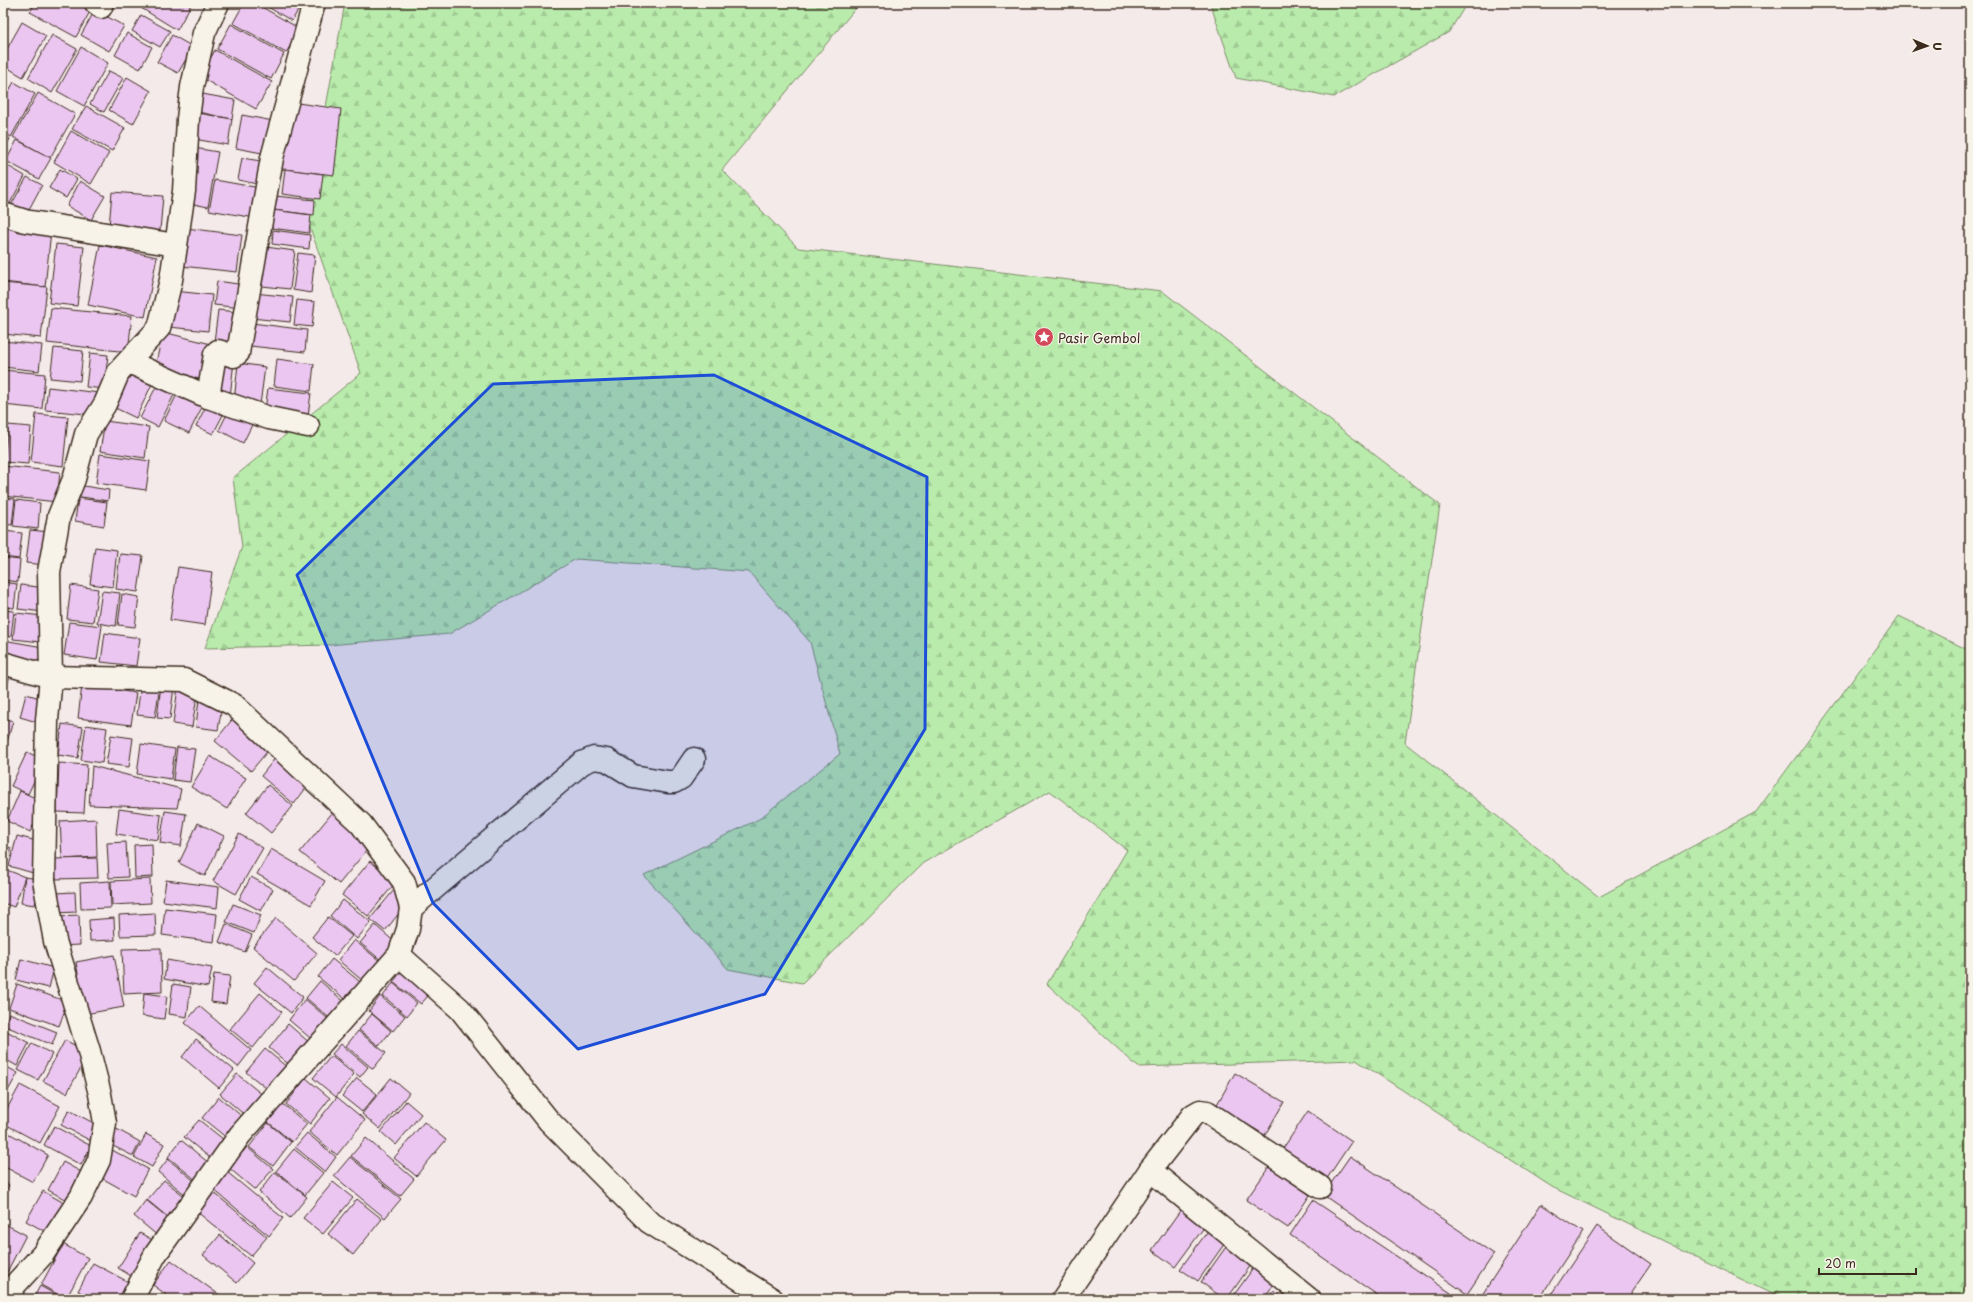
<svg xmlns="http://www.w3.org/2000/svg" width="1973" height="1302" viewBox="0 0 1973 1302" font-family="'Playpen Sans',sans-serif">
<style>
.forest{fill:url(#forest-firs);stroke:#7a8b65}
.building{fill:#ebc6f0;stroke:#3b2a1e}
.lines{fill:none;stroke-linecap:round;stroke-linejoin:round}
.minor-casing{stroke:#3b2a1e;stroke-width:25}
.minor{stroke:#f7f3e8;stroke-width:22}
.marked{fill:#1d4ed8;fill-opacity:0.2;stroke:#1d4ed8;stroke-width:3;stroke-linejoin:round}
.labels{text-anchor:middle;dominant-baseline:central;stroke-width:3;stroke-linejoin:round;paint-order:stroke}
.poi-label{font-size:13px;fill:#3b2a1e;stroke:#f7f3e8;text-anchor:start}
</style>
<defs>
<pattern id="forest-firs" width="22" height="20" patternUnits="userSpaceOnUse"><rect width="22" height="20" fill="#b9ecac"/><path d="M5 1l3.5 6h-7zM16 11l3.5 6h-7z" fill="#a0cb94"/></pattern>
</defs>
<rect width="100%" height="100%" fill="#f5eaea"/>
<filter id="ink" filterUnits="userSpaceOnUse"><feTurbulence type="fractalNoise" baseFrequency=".025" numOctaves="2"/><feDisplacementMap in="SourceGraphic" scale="8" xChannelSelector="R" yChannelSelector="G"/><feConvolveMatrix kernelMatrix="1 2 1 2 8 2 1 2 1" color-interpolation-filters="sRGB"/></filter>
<g filter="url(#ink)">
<!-- forest -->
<g class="forest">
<polygon points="345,3 860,3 722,170 798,248 1162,291 1440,505 1405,743 1599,897 1756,812 1899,616 1970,651 1970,1299 1782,1299 1552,1187 1356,1060 1138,1067 1047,984 1127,850 1050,791 923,863 802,983 728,969 644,875 759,819 840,754 810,642 749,572 576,559 449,634 329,645 205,648 242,547 233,478 361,373 306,216"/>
<polygon points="1210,3 1467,3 1449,32 1334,97 1236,78"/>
</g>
<!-- building -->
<g class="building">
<polygon points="35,3 88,3 93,6 76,37 30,12"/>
<polygon points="133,3 192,3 177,30"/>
<polygon points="244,3 255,3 300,29 286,53 233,23"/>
<polygon points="261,3 302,3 292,21"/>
<polygon points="95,10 124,26 109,51 81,35"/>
<polygon points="141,15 170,31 160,47 132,31"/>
<polygon points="22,22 46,36 23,77 3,65 3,56"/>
<polygon points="231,24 284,54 271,79 217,49"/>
<polygon points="127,33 152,47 140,69 115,55"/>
<polygon points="52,35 77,49 52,93 28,78"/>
<polygon points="172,35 193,47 178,73 157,62"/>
<polygon points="81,47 108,63 84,106 57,91"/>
<polygon points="215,50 272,82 256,109 200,77"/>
<polygon points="109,71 123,78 104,112 90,104"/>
<polygon points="127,77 151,91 133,124 109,110"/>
<polygon points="3,82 9,86 3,97"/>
<polygon points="14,82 35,94 11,137 3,132 3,101"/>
<polygon points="38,93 75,114 50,158 13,137"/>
<polygon points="197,93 235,100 232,119 193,111"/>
<polygon points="290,102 341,109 334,175 282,169"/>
<polygon points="86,106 125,128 112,151 72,129"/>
<polygon points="193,112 232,119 228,145 188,138"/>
<polygon points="242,115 273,121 267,154 236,148"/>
<polygon points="71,131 109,153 91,184 54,162"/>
<polygon points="3,135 10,139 3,151"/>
<polygon points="17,140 51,158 39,179 6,161"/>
<polygon points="194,148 218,152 208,207 184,202"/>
<polygon points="242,158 261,161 257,184 238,180"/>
<polygon points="3,163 25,176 9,205 3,201"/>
<polygon points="60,169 77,179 66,198 49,188"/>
<polygon points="285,169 323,174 320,199 282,194"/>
<polygon points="27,177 42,185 26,215 10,207"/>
<polygon points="215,180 260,188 255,218 209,210"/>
<polygon points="80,181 105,196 91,220 67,206"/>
<polygon points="112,192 163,196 160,231 109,227"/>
<polygon points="275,196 315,200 314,215 273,210"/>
<polygon points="273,210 311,215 309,233 271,228"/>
<polygon points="3,226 51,231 45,287 3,282"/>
<polygon points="186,228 242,235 237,272 181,266"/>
<polygon points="273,230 310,235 309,249 272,244"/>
<polygon points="56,244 84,247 77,306 49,303"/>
<polygon points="100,245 157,257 145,317 88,305"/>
<polygon points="266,247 295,251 290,289 262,286"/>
<polygon points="298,253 315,255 311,293 293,290"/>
<polygon points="217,281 245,285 242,308 214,305"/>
<polygon points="3,283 47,287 41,338 3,334"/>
<polygon points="174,291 212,295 208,331 169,327"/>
<polygon points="254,293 293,297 290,322 251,318"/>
<polygon points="297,300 315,302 312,327 294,325"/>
<polygon points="51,308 132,316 128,352 47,343"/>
<polygon points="218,310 238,312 235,345 214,342"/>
<polygon points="252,323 307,330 305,352 250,346"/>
<polygon points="163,332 211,344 202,380 155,367"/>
<polygon points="3,341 42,345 39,371 3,367"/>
<polygon points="54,348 83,351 80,381 50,378"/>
<polygon points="90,353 108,355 104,389 86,387"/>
<polygon points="277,359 314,364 311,391 274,386"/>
<polygon points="223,360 234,361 230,397 219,396"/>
<polygon points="238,363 265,367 260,405 234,402"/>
<polygon points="3,370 45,374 42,409 3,405"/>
<polygon points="127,371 152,384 136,418 109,405"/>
<polygon points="157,385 175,393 158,427 140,418"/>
<polygon points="48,387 100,393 97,415 45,410"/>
<polygon points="268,388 311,393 308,416 265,410"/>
<polygon points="178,392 203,405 189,433 164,421"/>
<polygon points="207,404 224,413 213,434 196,426"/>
<polygon points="230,408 254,421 243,443 219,430"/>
<polygon points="36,414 68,417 63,466 31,462"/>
<polygon points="105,421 149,427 145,458 100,451"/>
<polygon points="8,425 31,427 28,464 4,462"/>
<polygon points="100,454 150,461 146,490 96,483"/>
<polygon points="3,466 60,472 57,502 3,496"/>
<polygon points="77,485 109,490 108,501 75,496"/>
<polygon points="3,498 15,499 12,525 3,524"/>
<polygon points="78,498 107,502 104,526 75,521"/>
<polygon points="16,500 40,503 38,529 13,526"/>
<polygon points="30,530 50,532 46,565 26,563"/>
<polygon points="3,531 22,533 19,559 3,557"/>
<polygon points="95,547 117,550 113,587 90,584"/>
<polygon points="120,554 143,556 138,592 116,589"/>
<polygon points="3,558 20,560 18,582 3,580"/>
<polygon points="178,567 212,572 205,625 170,620"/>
<polygon points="3,582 17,584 14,608 3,607"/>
<polygon points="21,585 46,588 43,612 18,609"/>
<polygon points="71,585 98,589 93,622 67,619"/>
<polygon points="102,591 120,593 116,626 97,623"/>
<polygon points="122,594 139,597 135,627 118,625"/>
<polygon points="3,610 14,611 11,637 3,636"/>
<polygon points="16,613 43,616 41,642 13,639"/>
<polygon points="69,622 102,626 97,660 64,655"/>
<polygon points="105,633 140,638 136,666 101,662"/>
<polygon points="3,640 43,647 39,666 3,659"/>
<polygon points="3,668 11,671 4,697 3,697"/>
<polygon points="141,683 160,686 155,717 137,715"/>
<polygon points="82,685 136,693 131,725 78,718"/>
<polygon points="161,685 174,687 170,719 157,718"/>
<polygon points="178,687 198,690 192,727 173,724"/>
<polygon points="26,694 47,700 40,723 20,717"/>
<polygon points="199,698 223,701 218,730 196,727"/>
<polygon points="235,716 271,747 251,771 215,741"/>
<polygon points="3,718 13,721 3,756"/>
<polygon points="62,724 83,727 78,758 58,755"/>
<polygon points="86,725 107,728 102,763 81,760"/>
<polygon points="111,735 133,738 129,767 106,764"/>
<polygon points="141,744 175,749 171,779 137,774"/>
<polygon points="177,747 195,749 190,782 173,780"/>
<polygon points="27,752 44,760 28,794 11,786"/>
<polygon points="210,756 246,778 227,809 191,787"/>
<polygon points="276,757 309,784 294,804 261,776"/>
<polygon points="59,763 87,765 84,813 57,812"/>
<polygon points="92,766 181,789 177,808 89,805"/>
<polygon points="268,785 293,806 271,833 246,813"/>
<polygon points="20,791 44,802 30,832 7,821"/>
<polygon points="119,809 161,815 158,840 116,834"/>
<polygon points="165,811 186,814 181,846 160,843"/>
<polygon points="332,813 371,845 339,884 300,852"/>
<polygon points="96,819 97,857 62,859 60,821"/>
<polygon points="198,823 224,836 205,876 179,863"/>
<polygon points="239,834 263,848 236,894 213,881"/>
<polygon points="17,836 41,842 33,873 9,866"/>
<polygon points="126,842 128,877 109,878 107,843"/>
<polygon points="152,844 153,877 135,878 134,845"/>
<polygon points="3,846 11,848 3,872"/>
<polygon points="271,849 325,881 311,905 257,874"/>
<polygon points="97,858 98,878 54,879 53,859"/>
<polygon points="370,861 396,882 368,916 342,895"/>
<polygon points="7,870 25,877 14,907 3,903 3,882"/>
<polygon points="25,877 39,879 35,905 21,903"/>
<polygon points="251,877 273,889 261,911 239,899"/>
<polygon points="150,879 151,903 112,905 111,881"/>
<polygon points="166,880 219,887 217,908 163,901"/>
<polygon points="110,881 111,908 81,909 80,883"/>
<polygon points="394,890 408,902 385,931 370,919"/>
<polygon points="75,892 76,912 56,913 55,893"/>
<polygon points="343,900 371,922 357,939 330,916"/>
<polygon points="233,904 261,915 254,933 226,922"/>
<polygon points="165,908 217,914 214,942 162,935"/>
<polygon points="155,913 156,935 120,936 119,915"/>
<polygon points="79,915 80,945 58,946 57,916"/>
<polygon points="328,917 352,936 335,956 312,937"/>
<polygon points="114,918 115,940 90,941 89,920"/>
<polygon points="276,918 317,953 294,981 253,947"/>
<polygon points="226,924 252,935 245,952 219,942"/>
<polygon points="375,925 397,944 382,961 360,943"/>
<polygon points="354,940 381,962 364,982 338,960"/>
<polygon points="161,948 162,992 124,994 122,949"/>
<polygon points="114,955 124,1007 85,1014 76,962"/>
<polygon points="21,959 54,968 49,988 16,980"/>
<polygon points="332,959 364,985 350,1003 318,977"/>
<polygon points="167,960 212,968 208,987 164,979"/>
<polygon points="406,966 434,989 421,1004 393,982"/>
<polygon points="267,967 303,997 291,1013 254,983"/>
<polygon points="214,974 230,976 226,1004 211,1002"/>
<polygon points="320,981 348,1005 334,1022 306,998"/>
<polygon points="393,983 417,1003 407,1016 383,996"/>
<polygon points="17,984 68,1002 59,1026 9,1008"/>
<polygon points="173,984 191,987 187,1017 169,1014"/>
<polygon points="144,993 167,996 164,1019 142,1016"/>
<polygon points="260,993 282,1012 253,1048 230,1029"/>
<polygon points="380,996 405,1016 393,1031 369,1011"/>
<polygon points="305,999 333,1023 316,1043 289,1020"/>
<polygon points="199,1006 251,1050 238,1067 185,1023"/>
<polygon points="9,1013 57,1032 52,1045 5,1026"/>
<polygon points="372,1014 391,1031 379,1046 359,1030"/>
<polygon points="288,1024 311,1044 292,1067 269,1048"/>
<polygon points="3,1029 29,1043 17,1066 3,1058"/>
<polygon points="358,1031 386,1053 373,1069 346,1046"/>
<polygon points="196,1039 234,1070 219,1088 182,1057"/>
<polygon points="65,1040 89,1053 67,1093 43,1081"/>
<polygon points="32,1043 52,1054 38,1080 18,1070"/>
<polygon points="341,1044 368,1067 360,1077 332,1054"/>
<polygon points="265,1049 288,1068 270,1091 246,1072"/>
<polygon points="331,1056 354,1074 336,1097 313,1078"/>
<polygon points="3,1065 18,1073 5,1096 3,1095"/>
<polygon points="1235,1073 1284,1102 1265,1135 1216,1106"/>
<polygon points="237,1074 264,1096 247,1117 220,1094"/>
<polygon points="306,1078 330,1098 310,1124 286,1104"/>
<polygon points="357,1078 377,1094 362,1112 342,1096"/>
<polygon points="391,1078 409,1093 380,1129 362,1114"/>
<polygon points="20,1085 60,1106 40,1143 3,1123 3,1116"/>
<polygon points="219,1097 245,1119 228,1139 202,1118"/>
<polygon points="337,1097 365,1120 337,1155 309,1132"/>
<polygon points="406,1101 421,1114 396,1145 381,1132"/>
<polygon points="283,1104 307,1124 292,1142 268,1122"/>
<polygon points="69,1110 101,1127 93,1142 61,1125"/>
<polygon points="1308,1111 1352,1141 1326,1180 1282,1150"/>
<polygon points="199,1120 228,1143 214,1161 184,1137"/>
<polygon points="424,1122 446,1140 416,1176 394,1158"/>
<polygon points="268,1123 291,1142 273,1166 249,1147"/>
<polygon points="54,1126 91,1146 81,1165 44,1145"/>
<polygon points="113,1127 140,1142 133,1156 105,1142"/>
<polygon points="5,1131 48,1155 33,1182 3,1166 3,1135"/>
<polygon points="307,1133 336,1157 325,1172 295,1147"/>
<polygon points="146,1134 164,1144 152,1167 134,1157"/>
<polygon points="366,1138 414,1179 400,1196 351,1156"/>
<polygon points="181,1140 210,1164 197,1181 168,1157"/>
<polygon points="247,1147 273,1169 255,1190 229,1168"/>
<polygon points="294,1149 323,1173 305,1195 276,1171"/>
<polygon points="112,1150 148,1169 134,1196 98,1176"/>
<polygon points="1350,1156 1494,1254 1467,1294 1323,1195"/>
<polygon points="350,1157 401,1199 385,1218 334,1176"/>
<polygon points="168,1159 198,1184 188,1197 158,1172"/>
<polygon points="63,1162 85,1174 70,1202 48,1190"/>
<polygon points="1269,1167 1310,1195 1288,1228 1246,1200"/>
<polygon points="227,1172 283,1218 269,1236 213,1189"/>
<polygon points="275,1172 307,1197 290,1218 259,1192"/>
<polygon points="164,1180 187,1198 170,1219 147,1200"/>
<polygon points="3,1181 9,1185 3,1197"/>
<polygon points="333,1182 353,1198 323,1234 303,1218"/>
<polygon points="43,1191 64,1203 48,1233 26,1221"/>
<polygon points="212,1191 267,1237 251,1256 196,1211"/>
<polygon points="357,1199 382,1219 353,1255 328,1234"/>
<polygon points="146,1200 172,1221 159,1237 134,1216"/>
<polygon points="1313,1200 1451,1293 1447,1299 1383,1299 1290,1235"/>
<polygon points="1541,1204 1583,1232 1539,1299 1489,1299 1482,1295"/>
<polygon points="1184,1205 1208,1222 1175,1267 1152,1250"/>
<polygon points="3,1223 26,1235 6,1274 3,1272"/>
<polygon points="1597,1226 1651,1264 1627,1299 1548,1299"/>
<polygon points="1210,1228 1227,1240 1198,1281 1180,1269"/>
<polygon points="140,1233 158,1243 136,1279 118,1268"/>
<polygon points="220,1235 253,1263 237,1283 203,1255"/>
<polygon points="63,1244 88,1258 66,1299 41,1285"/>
<polygon points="1228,1244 1253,1262 1227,1299 1224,1299 1201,1282"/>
<polygon points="171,1260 225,1299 172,1299 153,1285"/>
<polygon points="93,1263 132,1284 124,1299 93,1299 78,1291"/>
<polygon points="1257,1263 1278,1279 1264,1299 1231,1299"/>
<polygon points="40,1286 64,1299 33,1299"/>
<polygon points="1274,1291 1285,1299 1268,1299"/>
</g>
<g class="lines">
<defs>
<g id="minor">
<polyline points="96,3 101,7"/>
<polyline points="3,214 25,221 176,245"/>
<polyline points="129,362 208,397 269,418 308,426"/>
<polyline points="208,397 215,354 218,351 234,356 238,353 272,158 314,3"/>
<polyline points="3,663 51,677 184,680 234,705 361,824 404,882 411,908 408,929 399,955 240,1135 155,1255 132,1299"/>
<polyline points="411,908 582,763 594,758 607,760 633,776 668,782 674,782 681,778 694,759"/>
<polyline points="399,955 460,1009 549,1121 649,1222 772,1299"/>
<polyline points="1150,1170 1309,1299"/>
<polyline points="11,1299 12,1288 43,1254 81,1197 99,1160 105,1123 100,1094 89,1051 55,941 44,880 47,720 51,677 49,572 59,516 74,479 86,434 105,404 119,371 159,328 171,280 184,191 188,119 192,87 204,33 218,3"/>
<polyline points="1063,1299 1150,1170 1193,1115 1200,1111 1207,1112 1320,1187"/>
</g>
</defs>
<!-- minor casing -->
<use href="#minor" class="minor-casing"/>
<!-- minor -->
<use href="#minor" class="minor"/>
</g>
</g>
<!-- marked area -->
<path class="marked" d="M714,375L927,477L925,729L765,994L578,1049L433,903L297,575L493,384Z"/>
<!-- icons -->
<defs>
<symbol id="sight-disc" viewBox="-11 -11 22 22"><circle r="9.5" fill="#d1495b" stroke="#f7f3e8"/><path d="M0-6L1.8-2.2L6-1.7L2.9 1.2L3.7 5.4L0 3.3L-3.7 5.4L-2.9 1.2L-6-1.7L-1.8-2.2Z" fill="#fff"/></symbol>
</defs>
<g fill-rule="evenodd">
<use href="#sight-disc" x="1033" y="326" width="22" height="22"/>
</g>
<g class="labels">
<!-- poi labels -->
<g class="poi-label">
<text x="1058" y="337">Pasir Gembol</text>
</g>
</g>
<!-- margin -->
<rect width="1973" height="1302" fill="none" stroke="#f7f3e8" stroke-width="16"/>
<rect x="8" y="8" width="1957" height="1286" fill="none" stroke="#3b2a1e" stroke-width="1.5" filter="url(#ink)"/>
<!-- north arrow -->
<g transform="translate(1927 46) rotate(92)" stroke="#f7f3e8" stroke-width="3" paint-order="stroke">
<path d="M0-3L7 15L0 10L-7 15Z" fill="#3b2a1e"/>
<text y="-6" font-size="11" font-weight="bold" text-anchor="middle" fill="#3b2a1e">U</text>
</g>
<!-- scale -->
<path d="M1819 1268v6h97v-6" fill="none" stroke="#3b2a1e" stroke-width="2"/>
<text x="1825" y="1268" font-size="12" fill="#3b2a1e" stroke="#f7f3e8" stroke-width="3" paint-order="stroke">20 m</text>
</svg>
